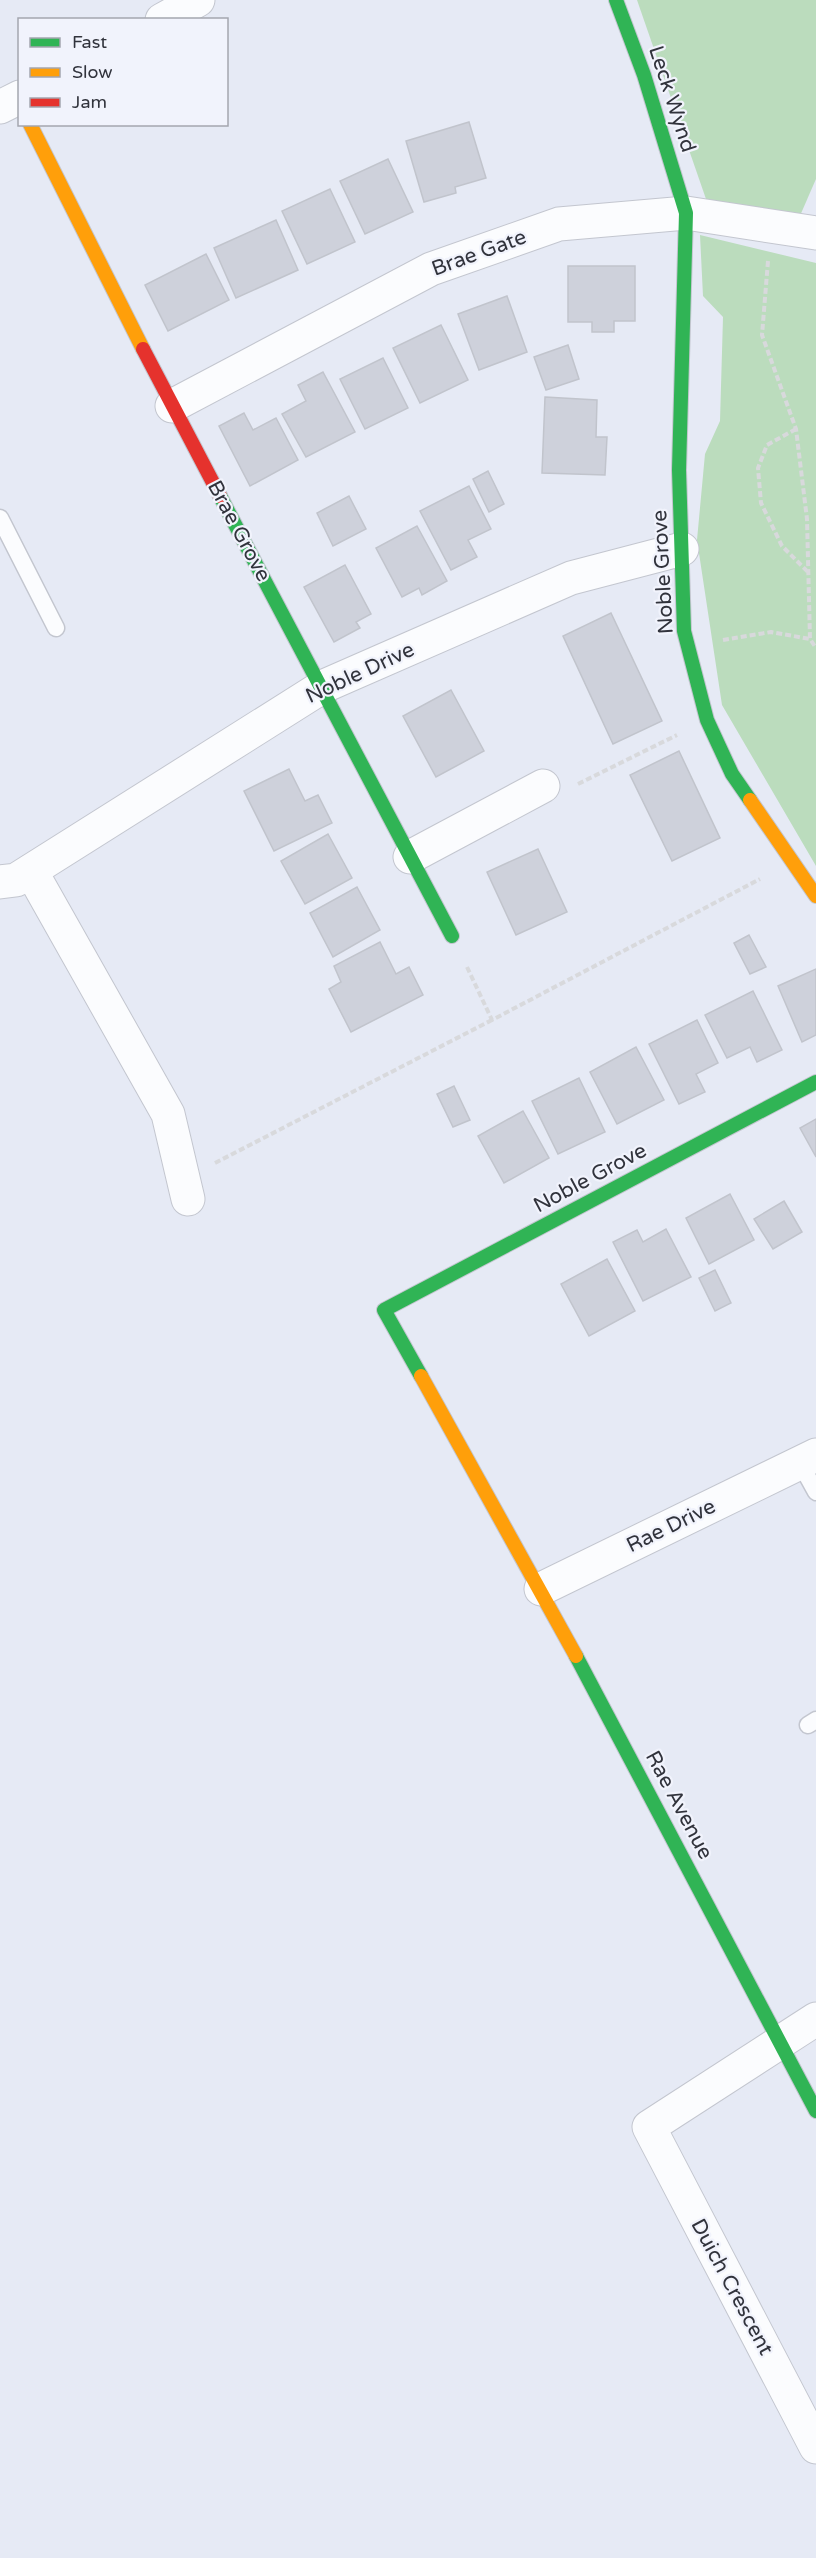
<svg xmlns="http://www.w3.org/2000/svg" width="816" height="2558" viewBox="0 0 816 2558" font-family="'Varela Round',sans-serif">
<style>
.green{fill:#bbdcbd}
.building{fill:#ced1db;stroke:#c1c4cc;stroke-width:1.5}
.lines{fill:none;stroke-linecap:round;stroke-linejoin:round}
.lane-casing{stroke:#c3c6cf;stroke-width:19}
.street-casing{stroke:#c3c6cf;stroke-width:35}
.fast-casing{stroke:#c3c6cf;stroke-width:16}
.slow-casing{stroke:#c3c6cf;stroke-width:16}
.jam-casing{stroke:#c3c6cf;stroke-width:16}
.path{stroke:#d8d9dc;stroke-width:4;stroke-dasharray:6 3;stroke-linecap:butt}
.lane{stroke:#fbfcfe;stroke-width:16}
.street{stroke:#fbfcfe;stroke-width:33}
.fast{stroke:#30b455;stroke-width:14}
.slow{stroke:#ff9f0a;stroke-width:14}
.jam{stroke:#e5322d;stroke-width:14}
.labels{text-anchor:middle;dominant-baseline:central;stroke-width:4.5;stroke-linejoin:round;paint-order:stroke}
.street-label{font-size:21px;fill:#31333c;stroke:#f1f3fc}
</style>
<rect width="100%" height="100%" fill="#e6eaf5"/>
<!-- green -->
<g class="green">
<polygon points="637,0 816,0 816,179 799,218 706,199"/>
<polygon points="700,235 816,263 816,866 722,705 697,540 705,454 720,421 723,317 703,296"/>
</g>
<!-- building -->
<g class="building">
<polygon points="469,122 486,178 455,187 456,193 424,202 406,141"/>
<polygon points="388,159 413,212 365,234 340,181"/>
<polygon points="330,189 355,242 307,264 282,211"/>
<polygon points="276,220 298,270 236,298 214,248"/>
<polygon points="206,254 229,300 168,331 145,285"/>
<polygon points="568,266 635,266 635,321 614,321 614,332 592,332 592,322 568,322"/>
<polygon points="507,296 527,352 479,370 458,314"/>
<polygon points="441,325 468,380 420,403 393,348"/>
<polygon points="568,345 579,379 546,390 534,357"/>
<polygon points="383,358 408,408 365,429 340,379"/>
<polygon points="323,372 355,432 306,457 282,414 306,401 298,385"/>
<polygon points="545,397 597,400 596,437 607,437 605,475 542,473"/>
<polygon points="244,413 253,430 276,418 298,460 250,486 219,426"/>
<polygon points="488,471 504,504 489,512 473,479"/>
<polygon points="469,486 491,529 468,540 477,557 451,570 420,511"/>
<polygon points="349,496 366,529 333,546 317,513"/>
<polygon points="417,526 447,581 422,595 419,588 402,597 376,548"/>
<polygon points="345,565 371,614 356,622 360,628 334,642 304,587"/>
<polygon points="611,613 662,721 613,744 563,636"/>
<polygon points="451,690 484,751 436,777 403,716"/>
<polygon points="679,751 720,838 672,861 630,775"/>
<polygon points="289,769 305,801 318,795 332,823 274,851 244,791"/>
<polygon points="328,834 352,878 305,904 281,861"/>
<polygon points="538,849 567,912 516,935 487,872"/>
<polygon points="357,887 380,930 333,957 310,913"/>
<polygon points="749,935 766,967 750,974 734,943"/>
<polygon points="380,942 396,974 409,967 423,995 351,1032 329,989 341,982 334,966"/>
<polygon points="816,969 816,1035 802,1042 778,986"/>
<polygon points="753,991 782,1050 757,1062 750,1047 727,1058 705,1015"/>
<polygon points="697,1020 718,1063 696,1074 705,1092 679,1104 649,1044"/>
<polygon points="636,1047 664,1100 617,1124 590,1072"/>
<polygon points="579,1078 605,1132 558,1154 532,1101"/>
<polygon points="454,1086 470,1120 453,1127 437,1094"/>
<polygon points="523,1111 549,1158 504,1183 478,1136"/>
<polygon points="816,1119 816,1157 800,1128"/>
<polygon points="730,1194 754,1240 709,1264 686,1218"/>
<polygon points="784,1201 802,1232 773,1249 754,1219"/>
<polygon points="666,1229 691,1277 643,1301 613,1242 637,1230 643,1242"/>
<polygon points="607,1259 635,1311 589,1336 561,1284"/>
<polygon points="715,1270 731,1303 715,1311 699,1278"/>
</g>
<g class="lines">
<defs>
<g id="lane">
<polyline points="0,518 56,628"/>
<polyline points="800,1463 816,1492"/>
<polyline points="808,1725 816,1720"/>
</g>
<g id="street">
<polyline points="162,20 198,0"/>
<polyline points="0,107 20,97"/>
<polyline points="172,406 431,269 559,224 686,213 816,233"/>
<polyline points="410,857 543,786"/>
<polyline points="31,871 168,1114 188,1199"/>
<polyline points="0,882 16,880 322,687 571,578 682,549"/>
<polyline points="541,1589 816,1455"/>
<polyline points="816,2019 649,2127 816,2447"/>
</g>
<g id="fast">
<polyline points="616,0 644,75 686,213 679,470 684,631 707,720 732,774 750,800"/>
<polyline points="220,496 452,936"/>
<polyline points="421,1376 384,1310 816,1082"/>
<polyline points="576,1656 816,2111"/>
</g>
<g id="slow">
<polyline points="30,124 143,349"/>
<polyline points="750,800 816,896"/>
<polyline points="421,1376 576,1656"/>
</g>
<polyline id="jam" points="143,349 220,496"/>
</defs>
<!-- lane casing -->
<use href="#lane" class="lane-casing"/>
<!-- street casing -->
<use href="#street" class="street-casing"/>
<!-- fast casing -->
<use href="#fast" class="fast-casing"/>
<!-- slow casing -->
<use href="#slow" class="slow-casing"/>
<!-- jam casing -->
<use href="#jam" class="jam-casing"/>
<!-- path -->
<g class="path">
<polyline points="768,261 762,335 796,429 807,519 810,639 816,648"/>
<polyline points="796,429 767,445 758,468 761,503 782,546 808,572"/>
<polyline points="723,640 771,632 810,639"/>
<polyline points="578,784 677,735"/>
<polyline points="467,967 492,1020 760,879"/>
<polyline points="215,1163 492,1020"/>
</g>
<!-- lane -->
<use href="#lane" class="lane"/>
<!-- street -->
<use href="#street" class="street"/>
<!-- fast -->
<use href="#fast" class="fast"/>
<!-- slow -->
<use href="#slow" class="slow"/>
<!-- jam -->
<use href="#jam" class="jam"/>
</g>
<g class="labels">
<!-- street labels -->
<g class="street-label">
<text transform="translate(672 99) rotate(72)">Leck Wynd</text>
<text transform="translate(479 253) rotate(-20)">Brae Gate</text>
<text transform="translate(239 531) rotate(62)">Brae Grove</text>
<text transform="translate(663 572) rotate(-93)">Noble Grove</text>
<text transform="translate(360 673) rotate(-25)">Noble Drive</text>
<text transform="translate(590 1178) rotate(-28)">Noble Grove</text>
<text transform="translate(671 1526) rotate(-26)">Rae Drive</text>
<text transform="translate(679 1805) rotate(62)">Rae Avenue</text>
<text transform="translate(732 2287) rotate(62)">Duich Crescent</text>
</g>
</g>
<!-- legend -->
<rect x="18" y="18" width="210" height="108" fill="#f1f3fc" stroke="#a4a6af" stroke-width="1.5"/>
<rect x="30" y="38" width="30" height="9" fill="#30b455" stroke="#a4a6af" stroke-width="1.5"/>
<text x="72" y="48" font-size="18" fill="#31333c">Fast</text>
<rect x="30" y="68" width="30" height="9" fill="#ff9f0a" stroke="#a4a6af" stroke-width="1.5"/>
<text x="72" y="78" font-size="18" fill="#31333c">Slow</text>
<rect x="30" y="98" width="30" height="9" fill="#e5322d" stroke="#a4a6af" stroke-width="1.5"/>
<text x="72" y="108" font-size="18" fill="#31333c">Jam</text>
</svg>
